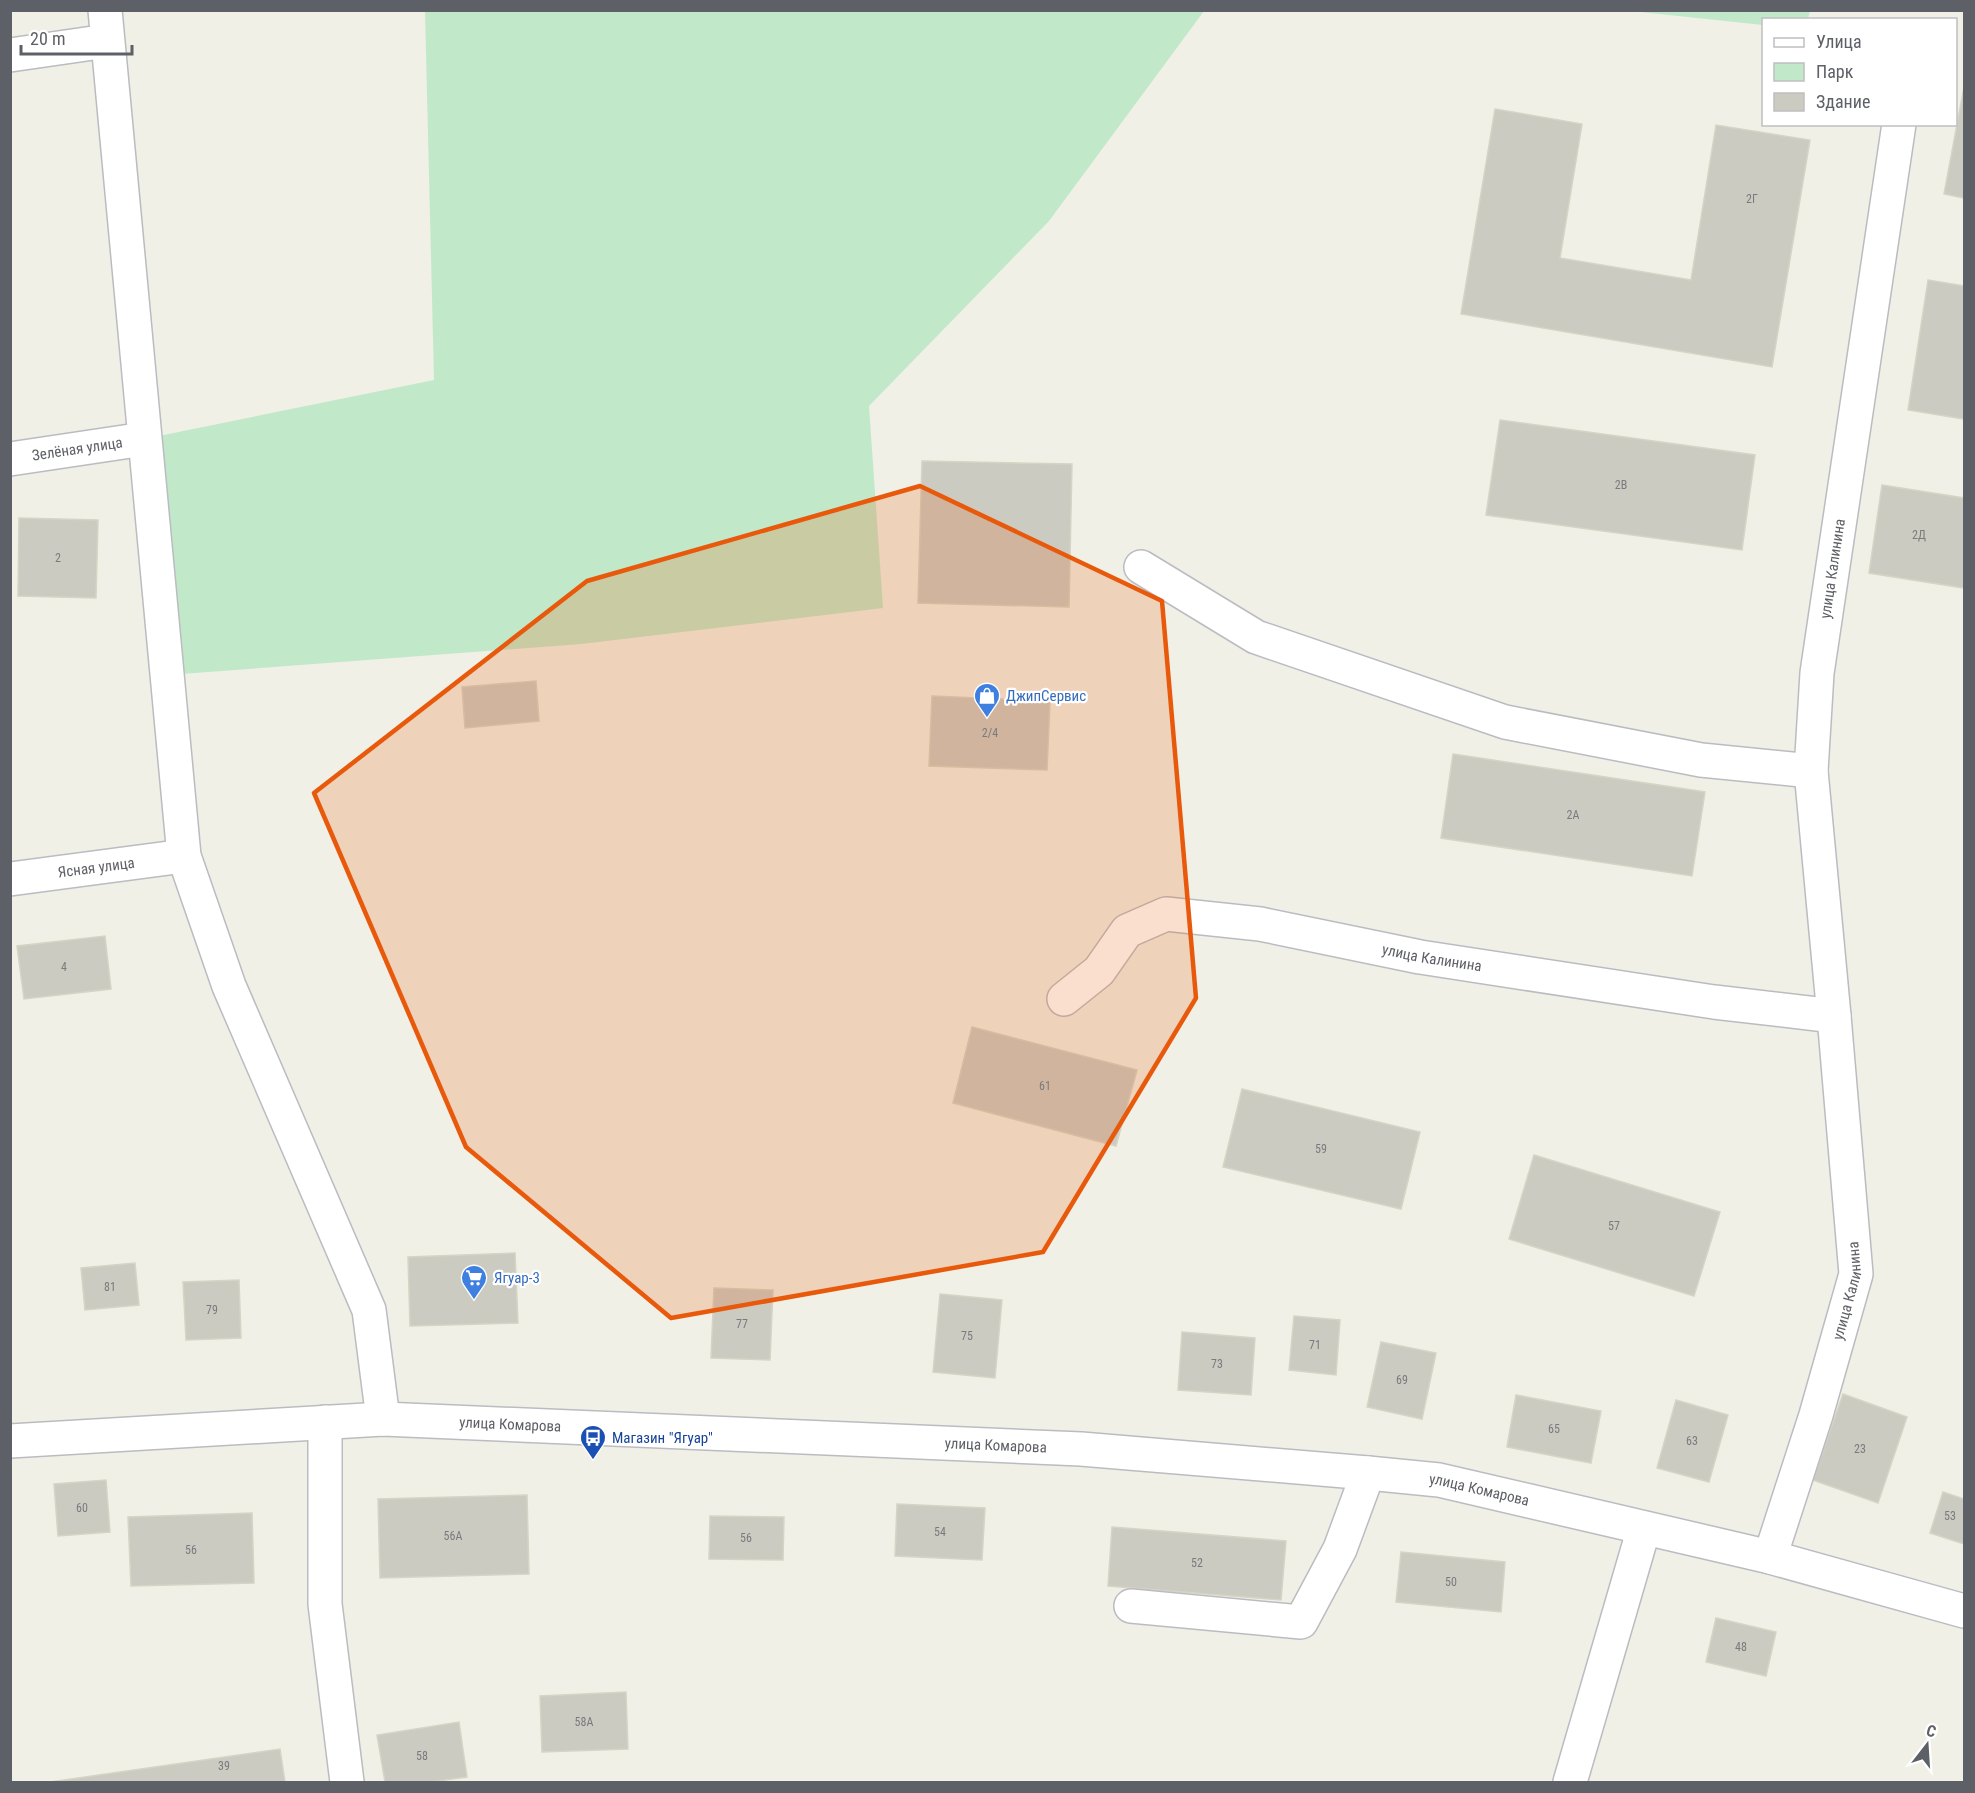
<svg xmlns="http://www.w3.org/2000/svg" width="1975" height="1793" viewBox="0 0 1975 1793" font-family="'Roboto Condensed',sans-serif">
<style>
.green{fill:#c2e8ca}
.building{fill:#cbcbc2;stroke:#d6d4c4;stroke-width:1.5}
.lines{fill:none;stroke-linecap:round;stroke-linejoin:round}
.minor-casing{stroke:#bbbcc2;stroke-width:36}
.minor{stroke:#fff;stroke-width:33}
.marked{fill:#e8590c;fill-opacity:0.2;stroke:#e8590c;stroke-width:4.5;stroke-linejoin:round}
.labels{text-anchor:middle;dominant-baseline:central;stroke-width:4.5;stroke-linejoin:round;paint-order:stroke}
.number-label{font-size:12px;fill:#797b7e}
.street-label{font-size:15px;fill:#5e6067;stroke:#fff}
.shop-label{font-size:15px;fill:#366cbe;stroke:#fff;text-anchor:start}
.transit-label{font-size:15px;fill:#164399;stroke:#fff;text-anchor:start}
</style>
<rect width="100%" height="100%" fill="#f0f0e6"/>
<!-- green -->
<g class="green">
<polygon points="425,11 1204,11 1049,221 869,406 883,608 581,644 168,675 144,439 434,380"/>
<polygon points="1631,11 1810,10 1810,11 1808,19 1764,20 1763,25"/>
</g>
<!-- building -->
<g class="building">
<polygon points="1964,87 1964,198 1944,194"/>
<polygon points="1495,109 1582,124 1560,258 1691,280 1716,125 1810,140 1772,367 1461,314"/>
<polygon points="1928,280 1964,286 1964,419 1908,410"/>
<polygon points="1500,420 1755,455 1742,550 1486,515"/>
<polygon points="922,461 1072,464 1069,607 918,603"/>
<polygon points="1882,485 1964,498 1964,588 1869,573"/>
<polygon points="19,518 98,520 96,598 18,596"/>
<polygon points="536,681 539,721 465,728 462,687"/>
<polygon points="932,696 1050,701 1047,770 929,766"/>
<polygon points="1453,754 1705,792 1692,876 1441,838"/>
<polygon points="105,936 111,989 24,999 17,946"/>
<polygon points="972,1027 1137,1070 1116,1146 953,1103"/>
<polygon points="1242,1089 1420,1132 1401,1209 1223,1167"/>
<polygon points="1534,1155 1720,1212 1694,1296 1509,1239"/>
<polygon points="515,1253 518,1323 410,1326 408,1257"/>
<polygon points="135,1263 139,1305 85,1310 81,1268"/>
<polygon points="239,1280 241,1338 186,1340 183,1282"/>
<polygon points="714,1288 773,1290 770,1360 711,1358"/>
<polygon points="940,1294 1002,1300 995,1378 933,1372"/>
<polygon points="1294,1316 1340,1320 1336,1375 1289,1370"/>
<polygon points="1182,1332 1255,1338 1251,1395 1178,1390"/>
<polygon points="1381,1342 1436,1353 1422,1419 1367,1407"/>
<polygon points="1843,1394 1907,1417 1878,1503 1813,1480"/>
<polygon points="1516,1395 1601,1411 1591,1463 1507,1447"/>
<polygon points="1676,1400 1728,1415 1709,1482 1657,1468"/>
<polygon points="106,1480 110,1532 58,1536 54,1484"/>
<polygon points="1943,1492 1964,1499 1964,1544 1930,1533"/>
<polygon points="527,1495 529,1574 380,1578 378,1499"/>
<polygon points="897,1504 985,1508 982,1560 895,1556"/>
<polygon points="252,1513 254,1583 131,1586 128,1517"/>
<polygon points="710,1516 784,1517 783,1560 709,1559"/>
<polygon points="1112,1527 1286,1541 1281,1600 1108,1586"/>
<polygon points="1401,1552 1505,1562 1501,1612 1396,1602"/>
<polygon points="1716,1618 1776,1632 1766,1676 1706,1662"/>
<polygon points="626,1692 628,1749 542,1752 540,1696"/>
<polygon points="459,1722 467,1777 430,1782 385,1782 377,1735"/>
<polygon points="280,1749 285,1782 50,1782"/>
</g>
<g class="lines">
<defs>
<g id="minor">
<polyline points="105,10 184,856 229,986 369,1310 383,1419"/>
<polyline points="10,55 107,41"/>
<path id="s1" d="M10,459L144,439"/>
<polyline points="1141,567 1256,637 1505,722 1701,760 1811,771"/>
<path id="s2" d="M10,879L184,856"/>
<path id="s3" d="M1064,999L1099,971L1127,931L1166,914L1260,924L1420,957L1714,1002L1834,1016L1811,771L1817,673L1899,124"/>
<polyline points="325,1422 325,1604 347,1782"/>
<path id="s4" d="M10,1441L383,1419L1081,1449L1368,1473L1439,1480L1770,1557L1964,1611"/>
<path id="s5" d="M1770,1557L1816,1415L1856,1274L1834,1016"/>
<polyline points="1131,1606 1301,1622 1340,1549 1368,1473"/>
<polyline points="1570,1782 1644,1528"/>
</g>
</defs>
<!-- minor casing -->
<use href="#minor" class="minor-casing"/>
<!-- minor -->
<use href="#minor" class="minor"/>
</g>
<!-- marked area -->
<path class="marked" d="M920,486L1162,601L1196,998L1043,1252L671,1318L466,1147L314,793L587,581Z"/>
<!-- icons -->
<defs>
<symbol id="shop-pin" viewBox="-11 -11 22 30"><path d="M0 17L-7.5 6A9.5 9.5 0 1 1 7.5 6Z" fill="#3f7fe0" stroke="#fff"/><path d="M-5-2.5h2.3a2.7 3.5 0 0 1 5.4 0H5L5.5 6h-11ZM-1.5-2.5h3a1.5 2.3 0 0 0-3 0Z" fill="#fff"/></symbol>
<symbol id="supermarket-pin" viewBox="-11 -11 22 30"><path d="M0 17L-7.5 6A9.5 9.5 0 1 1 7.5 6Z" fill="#3f7fe0" stroke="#fff"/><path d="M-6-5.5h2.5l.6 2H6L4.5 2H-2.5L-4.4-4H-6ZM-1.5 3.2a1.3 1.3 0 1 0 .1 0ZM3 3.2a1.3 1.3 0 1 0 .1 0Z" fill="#fff"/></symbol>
<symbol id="bus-pin" viewBox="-11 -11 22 30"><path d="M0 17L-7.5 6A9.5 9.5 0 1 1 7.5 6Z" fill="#1a4fb4" stroke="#fff"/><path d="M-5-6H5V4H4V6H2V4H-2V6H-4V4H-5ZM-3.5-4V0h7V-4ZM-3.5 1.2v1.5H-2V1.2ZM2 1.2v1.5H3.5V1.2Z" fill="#fff"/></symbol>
</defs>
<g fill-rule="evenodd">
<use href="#shop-pin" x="972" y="681" width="30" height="40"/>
<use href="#supermarket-pin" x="459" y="1263" width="30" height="40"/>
<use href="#bus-pin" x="578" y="1423" width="30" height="40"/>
</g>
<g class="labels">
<!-- number labels -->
<g class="number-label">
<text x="1752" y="199">2Г</text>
<text x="1621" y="485">2В</text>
<text x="1919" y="535">2Д</text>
<text x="58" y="558">2</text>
<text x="990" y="733">2/4</text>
<text x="1573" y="815">2А</text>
<text x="64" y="967">4</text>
<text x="1045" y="1086">61</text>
<text x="1321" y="1149">59</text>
<text x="1614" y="1226">57</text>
<text x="110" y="1287">81</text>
<text x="212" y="1310">79</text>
<text x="742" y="1324">77</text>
<text x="967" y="1336">75</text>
<text x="1315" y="1345">71</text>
<text x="1217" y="1364">73</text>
<text x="1402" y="1380">69</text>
<text x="1554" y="1429">65</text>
<text x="1692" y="1441">63</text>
<text x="1860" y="1449">23</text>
<text x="82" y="1508">60</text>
<text x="1950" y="1516">53</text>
<text x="940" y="1532">54</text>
<text x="453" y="1536">56А</text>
<text x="746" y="1538">56</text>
<text x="191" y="1550">56</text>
<text x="1197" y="1563">52</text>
<text x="1451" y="1582">50</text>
<text x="1741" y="1647">48</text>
<text x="584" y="1722">58А</text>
<text x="422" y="1756">58</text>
<text x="224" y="1766">39</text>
</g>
<!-- street labels -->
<g class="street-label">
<text stroke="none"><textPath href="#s1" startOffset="68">Зелёная улица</textPath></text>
<text stroke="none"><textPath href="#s3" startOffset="1262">улица Калинина</textPath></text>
<text stroke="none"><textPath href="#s2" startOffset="87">Ясная улица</textPath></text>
<text stroke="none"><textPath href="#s3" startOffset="406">улица Калинина</textPath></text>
<text stroke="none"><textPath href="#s5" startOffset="278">улица Калинина</textPath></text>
<text stroke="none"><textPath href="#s4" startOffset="501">улица Комарова</textPath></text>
<text stroke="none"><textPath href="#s4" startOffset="987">улица Комарова</textPath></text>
<text stroke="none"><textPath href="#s4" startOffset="1473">улица Комарова</textPath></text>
</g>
<!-- shop labels -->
<g class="shop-label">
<text x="1006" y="696">ДжипСервис</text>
<text x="494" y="1278">Ягуар-3</text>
</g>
<!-- transit labels -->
<g class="transit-label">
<text x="612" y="1438">Магазин "Ягуар"</text>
</g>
</g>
<!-- border -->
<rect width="1975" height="1793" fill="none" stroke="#5e6067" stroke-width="24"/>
<!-- legend -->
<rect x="1762" y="18" width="195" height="108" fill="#ffffff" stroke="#bfbfc2" stroke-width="1.5"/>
<rect x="1774" y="38" width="30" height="9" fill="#ffffff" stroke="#bfbfc2" stroke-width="1.5"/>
<text x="1816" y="48" font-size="18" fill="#5e6067">Улица</text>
<rect x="1774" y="63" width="30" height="18" fill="#c2e8ca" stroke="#bfbfc2" stroke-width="1.5"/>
<text x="1816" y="78" font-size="18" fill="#5e6067">Парк</text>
<rect x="1774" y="93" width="30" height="18" fill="#cbcbc2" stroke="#bfbfc2" stroke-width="1.5"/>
<text x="1816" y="108" font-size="18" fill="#5e6067">Здание</text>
<!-- north arrow -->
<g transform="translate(1927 1745) rotate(17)" stroke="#ffffff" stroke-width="4.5" paint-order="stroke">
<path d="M0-4.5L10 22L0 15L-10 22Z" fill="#5e6067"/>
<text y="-9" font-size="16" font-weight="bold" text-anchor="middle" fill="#5e6067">С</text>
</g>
<!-- scale -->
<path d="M21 45v9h111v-9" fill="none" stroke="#5e6067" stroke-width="3"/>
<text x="30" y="45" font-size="18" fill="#5e6067" stroke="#ffffff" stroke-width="4.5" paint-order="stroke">20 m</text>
</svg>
